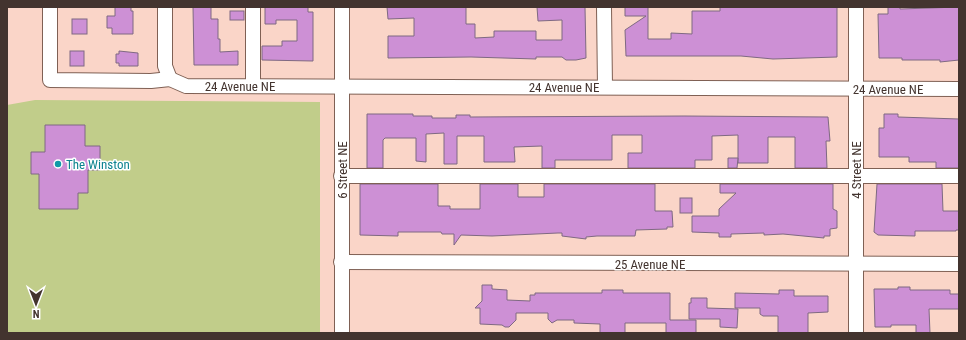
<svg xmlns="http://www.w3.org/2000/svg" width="966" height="340" viewBox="0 0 966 340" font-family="'Roboto Condensed',sans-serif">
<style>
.green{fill:#c1cd8a}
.building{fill:#cd90d5;stroke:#7f6982}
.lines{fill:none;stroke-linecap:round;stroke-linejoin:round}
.minor-casing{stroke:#7f6054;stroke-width:16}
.minor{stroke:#fff;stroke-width:14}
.culture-dot{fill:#0f9aa8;stroke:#fff;stroke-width:1.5}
.labels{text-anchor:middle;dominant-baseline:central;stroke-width:3;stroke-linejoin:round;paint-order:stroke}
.street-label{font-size:13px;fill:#43342f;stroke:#fff}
.culture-label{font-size:13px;fill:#0d838f;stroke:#fff;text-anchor:start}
</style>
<rect width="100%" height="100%" fill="#fad5c8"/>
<!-- green -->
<polygon class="green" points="35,100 320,102 320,333 7,333 7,105"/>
<!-- building -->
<g class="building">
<polygon points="115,7 131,7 131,11 133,11 133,34 112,34 112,28 107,28 107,16 115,16"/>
<polygon points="193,7 211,7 211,19 218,19 218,39 220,39 220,52 238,51 238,65 194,65"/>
<polygon points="265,7 308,7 308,12 313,12 313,61 262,60 262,46 282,46 282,41 297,41 297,20 276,20 276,24 265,24"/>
<polygon points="387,7 466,7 466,24 475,24 475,38 494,37 494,31 536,31 536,40 562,40 562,20 538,21 537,7 585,7 586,58 576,60 566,60 562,57 536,57 536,59 471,57 388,58 388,36 414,36 414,18 388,19"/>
<polygon points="625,7 648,7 648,39 671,39 671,33 692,34 692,11 720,11 720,7 837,7 837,57 773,59 741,56 626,56 625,30 646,16 625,16"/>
<polygon points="888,7 900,7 900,9 959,7 959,60 940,62 940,60 902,60 902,58 879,58 878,14 888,14"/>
<rect x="230" y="11" width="14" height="9"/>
<rect x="72" y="19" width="15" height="15"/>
<rect x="70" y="51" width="14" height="15"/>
<polygon points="119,51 138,53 138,66 119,66 119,63 116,63 116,54 119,54"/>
<polygon points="367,114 413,114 413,116 432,116 432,118 456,118 456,115 470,115 470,117 684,116 828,117 830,141 826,141 827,168 795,168 795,137 768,137 768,163 738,163 738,135 712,136 712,160 695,160 695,168 628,168 628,153 642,153 642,135 612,135 612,160 555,160 555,168 542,168 542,146 514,147 515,162 484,162 484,136 457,136 457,164 444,164 444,133 426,134 426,162 416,161 416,138 385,138 383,140 383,168 367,168"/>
<polygon points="884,114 898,114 898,117 959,119 959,168 936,168 936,162 909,162 909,157 879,157 879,128 884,128"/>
<polygon points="45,125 85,125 85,146 100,146 100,170 88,170 88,193 78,193 78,209 39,209 39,174 31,174 31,152 45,152"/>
<polygon points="728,158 738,158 737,168 728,168"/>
<polygon points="360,184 438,184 438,206 450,206 450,209 480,209 480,184 518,184 518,197 544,197 544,184 655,184 655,211 672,211 673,227 667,227 667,229 636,230 635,236 597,236 586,237 586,239 562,236 562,233 558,233 492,236 461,235 454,245 454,234 442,234 441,232 398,232 398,236 360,235"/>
<polygon points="720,184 833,184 833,209 837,211 837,228 830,229 830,236 824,236 824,238 783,234 764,235 764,233 731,234 731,237 719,237 719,233 692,232 692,216 719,216 719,209 736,193 720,193"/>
<polygon points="877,184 942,184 943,211 959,211 959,230 956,230 956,231 915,231 915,236 878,235 874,232"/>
<rect x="680" y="198" width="12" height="15"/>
<polygon points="482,285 492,285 492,289 507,290 507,300 530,301 530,295 535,295 535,293 602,293 602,290 623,290 623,293 670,293 670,320 696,320 696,333 666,333 666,323 625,323 625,333 600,333 600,324 574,323 574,320 557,320 552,323 548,319 548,313 516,313 516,320 509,327 505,327 502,325 480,324 480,308 475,308 482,301"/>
<polygon points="898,287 910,287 910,290 950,290 950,294 959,294 959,309 929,309 930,333 916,333 916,325 891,325 891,327 875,327 874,289 898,289"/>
<polygon points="779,290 794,290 794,296 828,296 828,312 808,313 808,333 778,333 778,316 763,316 760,314 760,308 735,308 735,293 779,294"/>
<polygon points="691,298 707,298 707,308 738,309 737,328 720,327 720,319 689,319 689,303 691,303"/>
</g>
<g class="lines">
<defs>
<g id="minor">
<polyline points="50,7 50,80 151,81 170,79"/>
<polyline points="165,7 165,66 170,79"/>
<polyline points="342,7 342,333"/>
<polyline points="604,7 605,87"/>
<polyline points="170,79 186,86 959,89"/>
<polyline points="253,86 253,7"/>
<polyline points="341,176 959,176"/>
<polyline points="341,262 959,264"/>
<polyline points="856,333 856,7"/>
</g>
</defs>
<!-- minor casing -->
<use href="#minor" class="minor-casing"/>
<!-- minor -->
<use href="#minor" class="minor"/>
</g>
<!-- markers -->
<circle class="culture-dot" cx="58" cy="164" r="4"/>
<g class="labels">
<!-- street labels -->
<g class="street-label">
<text x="240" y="86">24 Avenue NE</text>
<text x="564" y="87">24 Avenue NE</text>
<text x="888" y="89">24 Avenue NE</text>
<text transform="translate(342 170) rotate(-90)">6 Street NE</text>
<text transform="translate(856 170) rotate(-90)">4 Street NE</text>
<text x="650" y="264">25 Avenue NE</text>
</g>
<!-- culture labels -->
<g class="culture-label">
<text x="66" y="164">The Winston</text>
</g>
</g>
<!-- border -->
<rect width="966" height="340" fill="none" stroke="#43342f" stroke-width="16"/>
<!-- north arrow -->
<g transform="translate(36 304) rotate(180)" stroke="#ffffff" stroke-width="3" paint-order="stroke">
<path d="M0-3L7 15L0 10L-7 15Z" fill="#43342f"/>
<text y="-6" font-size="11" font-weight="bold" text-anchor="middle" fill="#43342f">N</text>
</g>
</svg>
